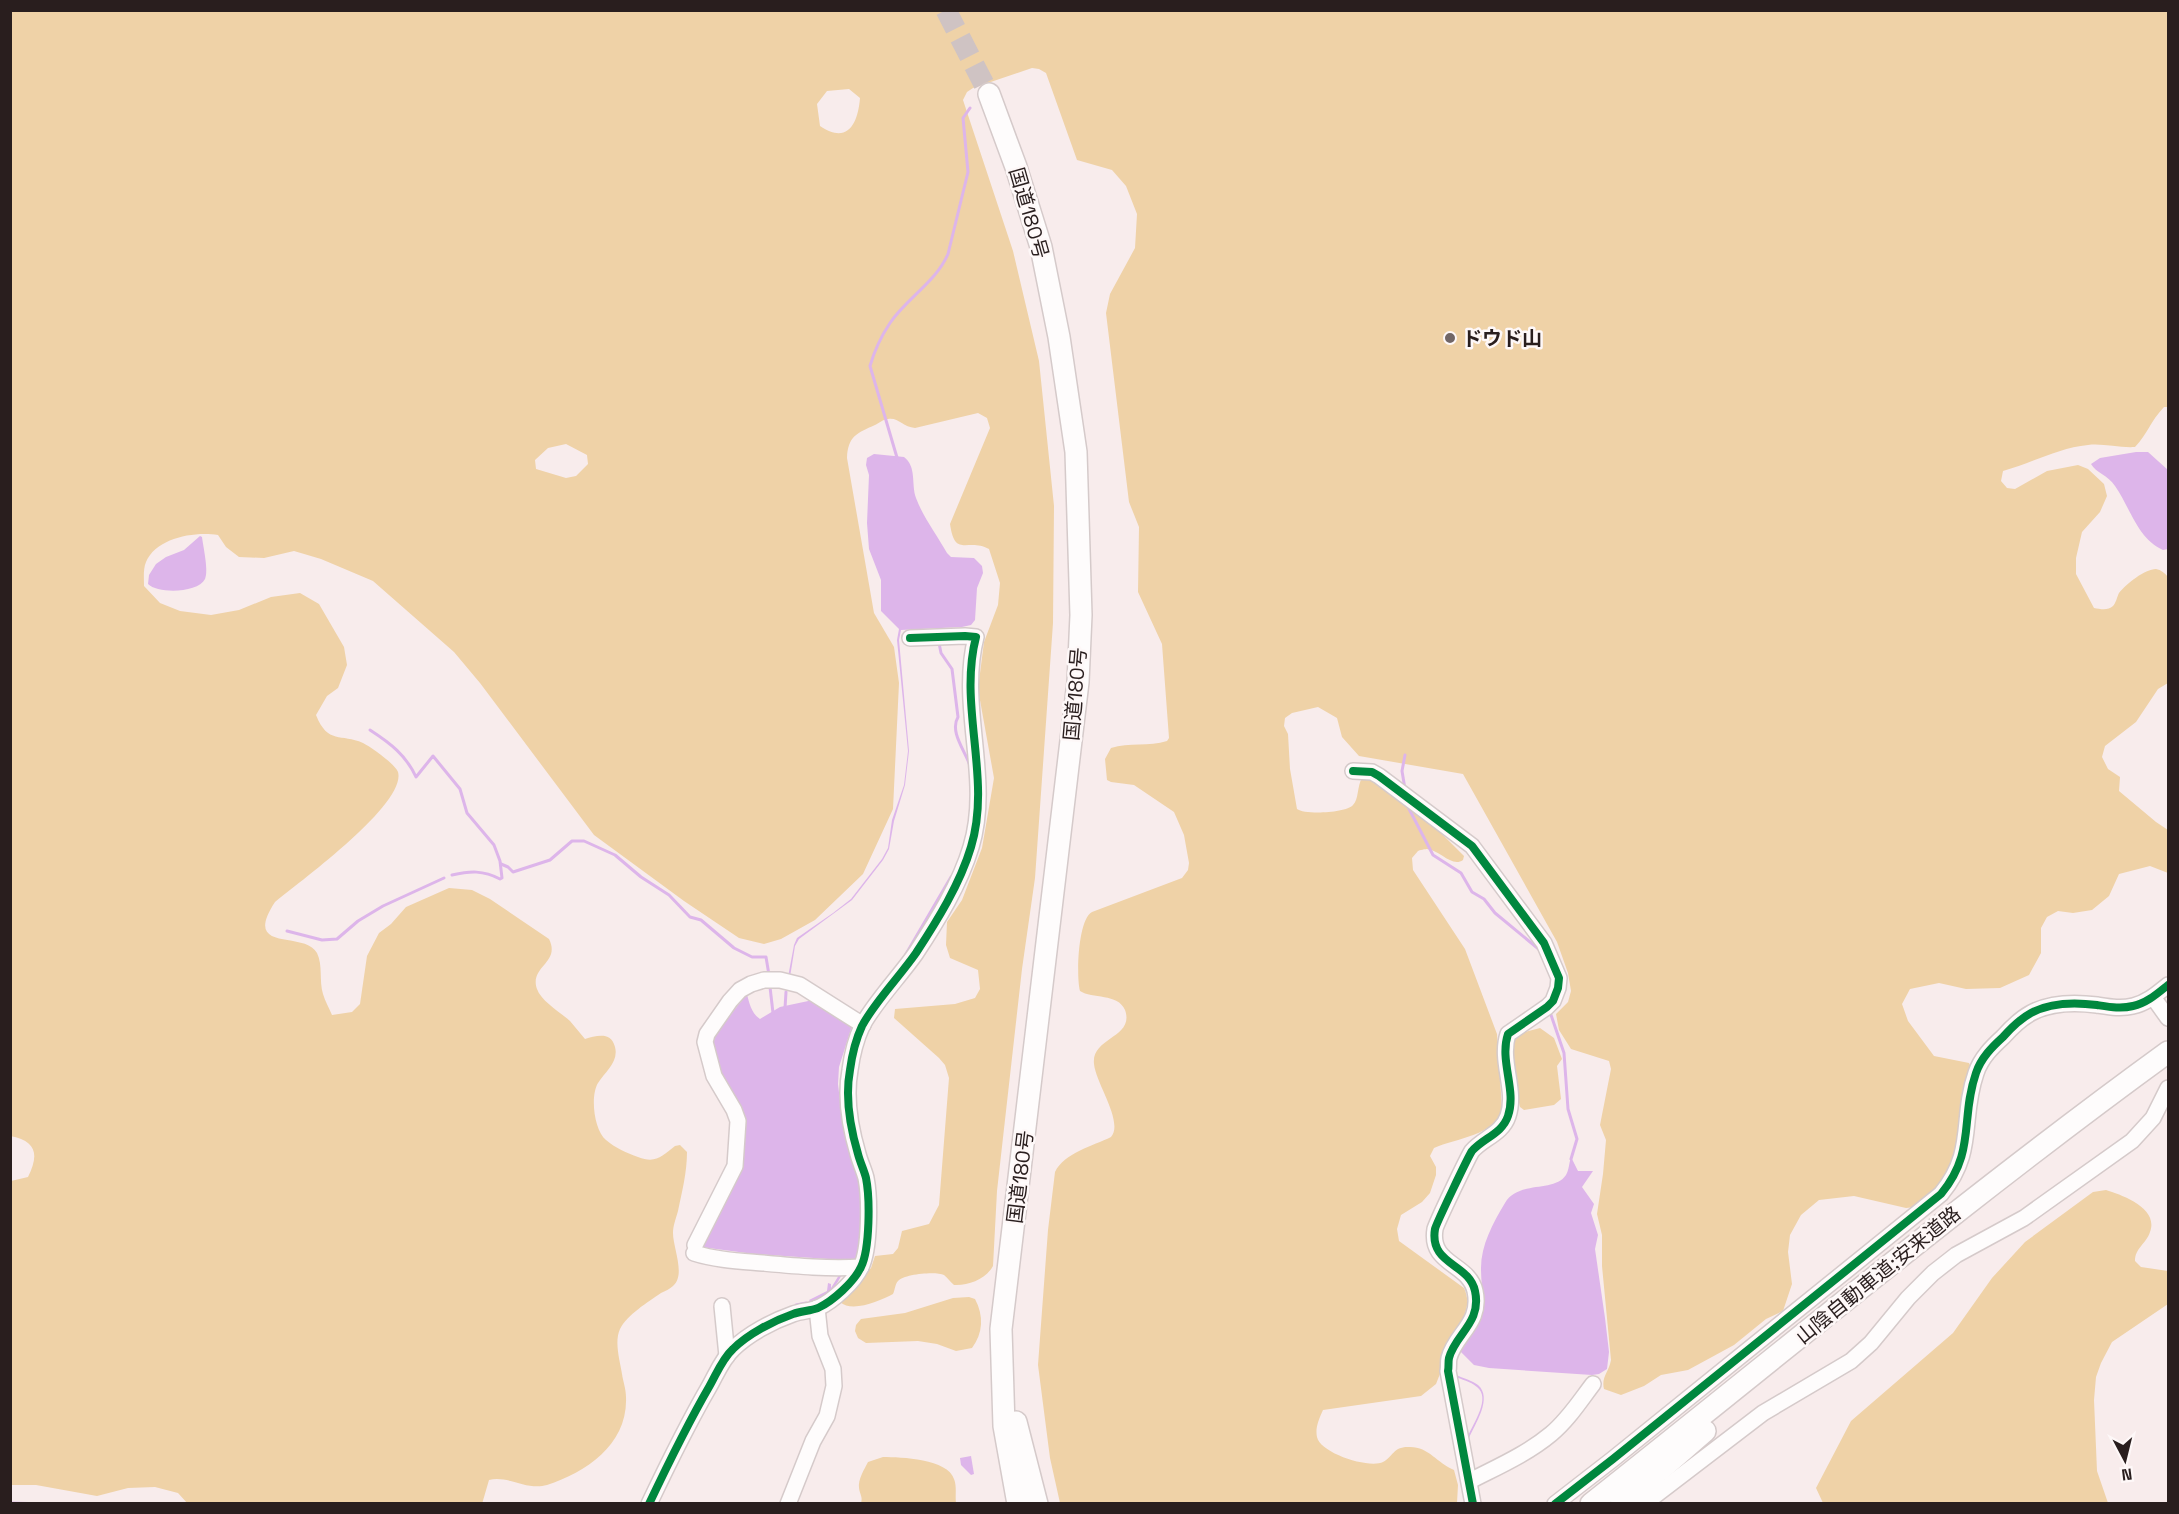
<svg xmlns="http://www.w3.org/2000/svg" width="2179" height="1514" viewBox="0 0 2179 1514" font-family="'Space Grotesk','Noto Sans JP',sans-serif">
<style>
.green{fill:#efd2a7;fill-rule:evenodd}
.water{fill:#ddb5ea}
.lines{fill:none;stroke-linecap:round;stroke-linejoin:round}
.stream{stroke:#ddb5ea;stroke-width:3}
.highway-tunnel{stroke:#cfc3c3;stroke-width:21;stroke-dasharray:21 10;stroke-linecap:butt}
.minor-casing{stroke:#d5caca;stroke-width:18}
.highway-casing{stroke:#d5caca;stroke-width:24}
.minor{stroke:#fefcfc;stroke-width:15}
.highway{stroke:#fefcfc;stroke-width:21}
.cycleway-casing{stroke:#fef8f8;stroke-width:11}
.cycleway{stroke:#00873e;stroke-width:8}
.poi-dot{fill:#716666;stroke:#fef8f8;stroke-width:2}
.labels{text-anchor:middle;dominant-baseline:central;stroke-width:5;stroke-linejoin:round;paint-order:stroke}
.street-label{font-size:20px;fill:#291e1e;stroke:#fef8f8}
.poi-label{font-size:20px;font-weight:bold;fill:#291e1e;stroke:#fef8f8;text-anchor:start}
</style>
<rect width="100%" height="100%" fill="#f8ecec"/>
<!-- green -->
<g class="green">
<path d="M11,11H2168V407H2164C2150,422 2148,433 2135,447C2119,448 2102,443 2088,445C2058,448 2032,463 2003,471L2001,481L2007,488L2015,489L2047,471L2078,465L2088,469L2104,484L2107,496L2100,512L2082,532L2076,558V574L2094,608C2100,609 2108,611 2113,606C2116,603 2117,597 2119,593C2126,584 2145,569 2156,569C2161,570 2165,573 2168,577V683L2158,689L2136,722L2105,746L2102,757L2108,769L2120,777L2119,791L2156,822L2168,830V873L2150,866L2119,874L2109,896L2092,910L2073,913L2058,911L2047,917L2041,928V953L2029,975L2000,988L1966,989L1939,983L1910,989L1902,1004L1908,1021L1934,1056L1969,1063L1973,1071L1948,1179L1915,1207L1906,1208L1854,1196L1819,1200L1801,1215L1790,1235L1788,1252L1792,1284L1783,1311L1766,1319L1734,1345L1688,1370L1661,1375L1644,1386L1621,1395L1604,1389C1601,1377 1609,1372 1611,1360L1602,1266V1235L1597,1214L1603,1174L1606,1140L1600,1125L1611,1069L1609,1061L1571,1049L1559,1030L1556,1014L1568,1002L1571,991L1568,973L1557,942L1463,774L1359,756L1342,737L1337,718L1318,707L1292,713L1285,718L1284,726L1288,734L1290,769L1297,809C1305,815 1346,813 1353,805C1359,799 1357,786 1362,778L1369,777L1429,821L1464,856L1463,860C1452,868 1440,850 1427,849C1426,849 1419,850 1418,851L1412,858L1413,870L1465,949L1497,1034L1502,1108C1496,1136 1456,1138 1434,1148L1430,1156L1436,1167V1175L1430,1193L1422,1202L1401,1215L1397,1229L1399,1241L1464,1288C1470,1301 1467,1312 1460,1323L1436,1384L1421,1396L1323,1410C1319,1419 1315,1428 1317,1437C1320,1453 1369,1469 1383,1462C1394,1456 1393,1446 1410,1447C1429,1447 1437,1463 1454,1470L1458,1485L1457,1503H1060L1050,1458L1038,1365L1048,1230L1055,1172C1064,1153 1093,1146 1111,1137C1124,1122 1096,1084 1094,1064C1091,1037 1135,1038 1125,1010C1118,993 1092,999 1080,991C1076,976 1078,919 1092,912L1182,878L1188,870L1189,863L1184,835L1174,812L1134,785L1111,782L1107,780L1105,759L1111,748C1129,742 1149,747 1167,741L1169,738L1162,644L1138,592L1139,527L1129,502L1106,313L1110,294L1135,248L1137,214L1126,186L1112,170L1077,160L1046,73L1039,69L1032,68L973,88L967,92L963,100L1013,251L1039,361L1054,506L1053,623L1035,878L1022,969L997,1191L993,1266C986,1279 968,1286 954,1285C950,1282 948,1278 944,1275C936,1271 904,1274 898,1281C895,1284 895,1290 893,1294C880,1301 852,1313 840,1302L871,1268L875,1256L893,1254L898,1248L902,1231L929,1224L939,1205L949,1078L945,1065L939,1058L894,1018L895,1009L955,1004L975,998L980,989L978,970L950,958L946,945L947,922L962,900L982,848L994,778L978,689L984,642L998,605L1000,583L989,549C968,537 955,559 950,524L990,428L987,418L978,413L915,428C903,427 898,417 888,419C884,419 879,423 875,425C857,433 848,436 847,458L874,613L894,647L899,683L893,809L863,874L815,920L781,939L764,944L739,938L684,901L594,835L480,683L454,652L373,581L321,559L294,551L264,558L239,557L226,547L218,535C194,531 156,538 146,562C143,569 144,579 144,586L160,603L180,611L211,615L239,610L271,597L300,593L319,604L344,647L347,665L338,688L327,696L316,715C328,745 341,733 363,743C371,747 395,764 398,772C407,804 298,883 275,902C241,954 305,930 317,953C323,965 319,981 323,994C325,1001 329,1008 332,1015L352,1012L360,1004L367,956L379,933L391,924L406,907L449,888L472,890L490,899L549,939C561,963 529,966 537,989C541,1001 560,1012 570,1021C575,1027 580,1033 585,1039C596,1036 611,1031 615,1047C619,1062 605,1072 598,1083C590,1096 594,1130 606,1140C615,1148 627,1153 638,1157C656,1164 662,1156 675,1146L680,1145L687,1152C687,1172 682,1192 678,1211C676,1218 673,1226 673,1233C673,1248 686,1275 673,1286C670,1289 665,1291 661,1293C648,1302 627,1315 620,1329C614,1342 620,1361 622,1374C623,1381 626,1389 626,1397C628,1444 587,1472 547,1485C527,1491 508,1475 489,1480L482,1504H188L178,1493L155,1487L128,1488L97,1496L36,1485H11V1181L28,1177C39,1155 37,1141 10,1136ZM849,89L860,98C858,123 848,145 820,126L817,104L827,91ZM566,444L587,455L588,464L576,476L566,478L536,469L535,460L548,448Z"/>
<polygon points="1540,1028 1554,1038 1562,1059 1557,1066 1561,1099 1554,1105 1524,1110 1520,1107 1511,1067 1509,1045 1517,1034"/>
<path d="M2106,1190C2122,1195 2159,1208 2150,1232C2146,1244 2135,1248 2135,1261L2141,1267L2168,1271V1304L2112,1342L2101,1363L2096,1377L2094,1400L2097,1471L2108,1503H1823L1816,1488L1851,1421L1953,1333L1992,1278L2025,1242L2093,1192Z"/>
<path d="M969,1297L975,1299C984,1316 983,1333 972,1348L956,1351L937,1344L918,1341L866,1343L858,1338L855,1331L856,1325L861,1319L905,1313L953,1298Z"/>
<path d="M883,1457C901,1457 948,1459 954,1479C957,1486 955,1496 956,1503H861C863,1497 860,1495 859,1488C858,1479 864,1470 868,1462Z"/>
</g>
<!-- water -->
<g class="water">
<path d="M2136,452H2148L2168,470V549L2163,550C2137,538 2131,509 2115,486C2108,475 2096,473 2091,464L2100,458Z"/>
<path d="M874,454L904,457C917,467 911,484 916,498C923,517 937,535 947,553L951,557L974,558L982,566L983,573L977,588L975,620L971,625L962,627L901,630L899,640L909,751L905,785L894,821L889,849L883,860L852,900L799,939L795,946L790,977H788L794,945L797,938L833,913L851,899L882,859L888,848L892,820L904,785L908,751L897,640L899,629L881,611V580L869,549L867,523L869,475L866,465L867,458Z"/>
<path d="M200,536L202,537C203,546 209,571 205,579C198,593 158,594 148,584L149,575L156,564L166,557L184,550Z"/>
<path d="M747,994C749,1003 752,1014 760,1019L780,1007L813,1000L852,1026L839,1067L838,1084L842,1117L848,1148L859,1176L862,1228L859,1258L848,1260C840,1281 833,1295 811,1303L809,1300L827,1291L828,1283L831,1284V1288L839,1275L843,1260L754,1254L701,1247L739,1173L725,1083L717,1066L711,1042L715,1034Z"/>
<path d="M1571,1157L1578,1171H1593L1582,1187L1594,1204L1591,1213L1598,1235L1595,1249L1605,1318L1609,1352L1607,1369L1599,1374L1592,1375L1489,1368L1474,1365L1460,1351C1466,1340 1475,1331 1479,1319C1485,1301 1481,1286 1481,1268C1481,1245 1493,1223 1505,1203C1518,1180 1554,1193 1566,1175C1569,1170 1569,1163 1571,1157Z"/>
<path d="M1457,1357L1456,1375C1463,1378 1471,1380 1478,1385C1493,1398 1475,1424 1469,1438L1465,1436H1468C1474,1422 1491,1398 1477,1387C1470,1381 1462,1380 1454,1376V1364Z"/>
<polygon points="971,1456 974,1474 971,1475 961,1465 960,1458"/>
</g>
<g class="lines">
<!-- stream -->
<g class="stream">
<path d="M898,461L870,366C874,352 882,335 890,323C907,298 936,282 948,254L968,172L963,118L970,108"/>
<path d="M939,643L941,653L952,669L958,717C949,732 966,752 970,766"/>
<path d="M370,730C390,743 406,755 416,777L433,756L460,789L467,813L494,845L500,861L502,878L500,879C483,870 470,871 452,875"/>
<polyline points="1405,755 1402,771 1405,789"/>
<polyline points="1407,805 1433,855 1461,873 1472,892 1484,899 1495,913 1541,951"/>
<polyline points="501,864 508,867 513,872 550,860 572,841 584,841 615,855 641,877 669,895 690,917 701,920 734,948 752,957 766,957 769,975"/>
<polyline points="287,931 322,940 337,939 358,921 383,906 444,878"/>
<polyline points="906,954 951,877"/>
<polyline points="770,987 773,1013"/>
<polyline points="785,1008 786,992"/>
<polyline points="1550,1012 1564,1053 1568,1109 1577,1139 1571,1159"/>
<polyline points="796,1305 806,1303"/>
<polyline points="10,1503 47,1504"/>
</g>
<!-- highway-tunnel -->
<polyline class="highway-tunnel" points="946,10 989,94"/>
<defs>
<g id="minor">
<path d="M1353,771L1372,772L1379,776L1472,846L1544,943L1559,978L1558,988L1553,1001L1547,1007L1508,1034C1499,1061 1517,1090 1508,1116C1502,1134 1483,1138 1472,1151C1469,1155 1436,1224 1435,1229C1429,1265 1469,1263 1475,1291C1482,1323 1455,1334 1449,1358C1448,1362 1449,1367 1448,1371L1473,1504"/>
<polyline points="2153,997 2168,1018"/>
<polyline points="695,1245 735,1166 738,1121 734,1110 714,1076 705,1042 707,1034 730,1001 740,990 751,984 764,980 780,980 800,985 863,1025"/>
<path d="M694,1253C716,1260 739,1261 763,1263C796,1266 828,1269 861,1267"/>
<polyline points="722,1306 727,1356"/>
<path d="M1470,1481C1497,1467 1527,1454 1551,1434C1568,1420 1580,1401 1593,1384"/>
<path d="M649,1504C668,1464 687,1425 709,1387C716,1375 722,1359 733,1349C748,1334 773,1321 793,1314C801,1311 810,1311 818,1308C833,1301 854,1282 861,1267C870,1249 870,1198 866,1178C864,1170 860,1162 858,1154C850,1127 845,1097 850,1070C852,1055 856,1039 862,1026C874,1003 900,976 916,953C937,921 960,884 971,847C992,778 958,707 976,637L965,636L910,638"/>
<polyline points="788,1504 813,1441 827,1416 834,1386 833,1369 820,1336 817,1308"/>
<path d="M1555,1504L1613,1459L1941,1194C1976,1152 1960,1119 1976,1073C1981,1058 1992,1047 2003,1037C2011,1028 2020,1019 2031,1013C2051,1002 2074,1002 2097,1005C2110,1007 2121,1009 2133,1006C2147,1003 2158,993 2168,985"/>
<polyline points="1644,1504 1763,1413 1851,1361 1871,1343 1908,1298 1933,1273 1956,1255 2024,1218 2132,1141 2153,1118 2168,1088"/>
</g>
<g id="highway">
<polyline points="989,94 1016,167 1041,247 1059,337 1076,452 1081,615 1078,682 1001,1329 1004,1426 1018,1504"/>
<polyline points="1016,1422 1037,1504"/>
<path d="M1591,1504C1783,1352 1971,1195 2168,1052"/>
<polyline points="1621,1504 1705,1431"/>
</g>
</defs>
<!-- minor casing -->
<use href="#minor" class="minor-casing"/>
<!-- highway casing -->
<use href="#highway" class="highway-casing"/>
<!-- minor -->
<use href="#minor" class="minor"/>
<!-- highway -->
<use href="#highway" class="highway"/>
<defs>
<g id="cycleway">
<path d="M1353,771L1372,772L1379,776L1472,846L1544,943L1559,978L1558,988L1553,1001L1547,1007L1508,1034C1499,1061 1517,1090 1508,1116C1502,1134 1483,1138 1472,1151C1469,1155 1436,1224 1435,1229C1429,1265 1469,1263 1475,1291C1482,1323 1455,1334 1449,1358C1448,1362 1449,1367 1448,1371L1473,1504"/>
<path d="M649,1504C668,1464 687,1425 709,1387C716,1375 722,1359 733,1349C748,1334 773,1321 793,1314C801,1311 810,1311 818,1308C833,1301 854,1282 861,1267C870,1249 870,1198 866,1178C864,1170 860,1162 858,1154C850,1127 845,1097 850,1070C852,1055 856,1039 862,1026C874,1003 900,976 916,953C937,921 960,884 971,847C992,778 958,707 976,637L965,636L910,638"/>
<path d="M1555,1504L1613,1459L1941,1194C1976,1152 1960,1119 1976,1073C1981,1058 1992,1047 2003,1037C2011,1028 2020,1019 2031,1013C2051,1002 2074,1002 2097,1005C2110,1007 2121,1009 2133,1006C2147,1003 2158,993 2168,985"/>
</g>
</defs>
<!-- cycleway casing -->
<use href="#cycleway" class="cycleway-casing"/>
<!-- cycleway -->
<use href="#cycleway" class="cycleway"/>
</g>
<!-- markers -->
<circle class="poi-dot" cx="1450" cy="338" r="6"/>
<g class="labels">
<!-- street labels -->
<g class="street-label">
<text transform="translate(1029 213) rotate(74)">国道180号</text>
<text transform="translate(1075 694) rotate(-85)">国道180号</text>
<text transform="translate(1020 1177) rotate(-83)">国道180号</text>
<text transform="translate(1878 1275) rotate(-39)">山陰自動車道;安来道路</text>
</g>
<!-- poi labels -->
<g class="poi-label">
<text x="1462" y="338">ドウド山</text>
</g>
</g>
<!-- border -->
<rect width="2179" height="1514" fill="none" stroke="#291e1e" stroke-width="24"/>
<!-- north arrow -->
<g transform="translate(2125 1460) rotate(173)" stroke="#fef8f8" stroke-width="4.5" paint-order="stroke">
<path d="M0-4.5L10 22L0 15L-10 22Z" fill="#291e1e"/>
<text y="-9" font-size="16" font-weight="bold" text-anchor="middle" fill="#291e1e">N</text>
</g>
</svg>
